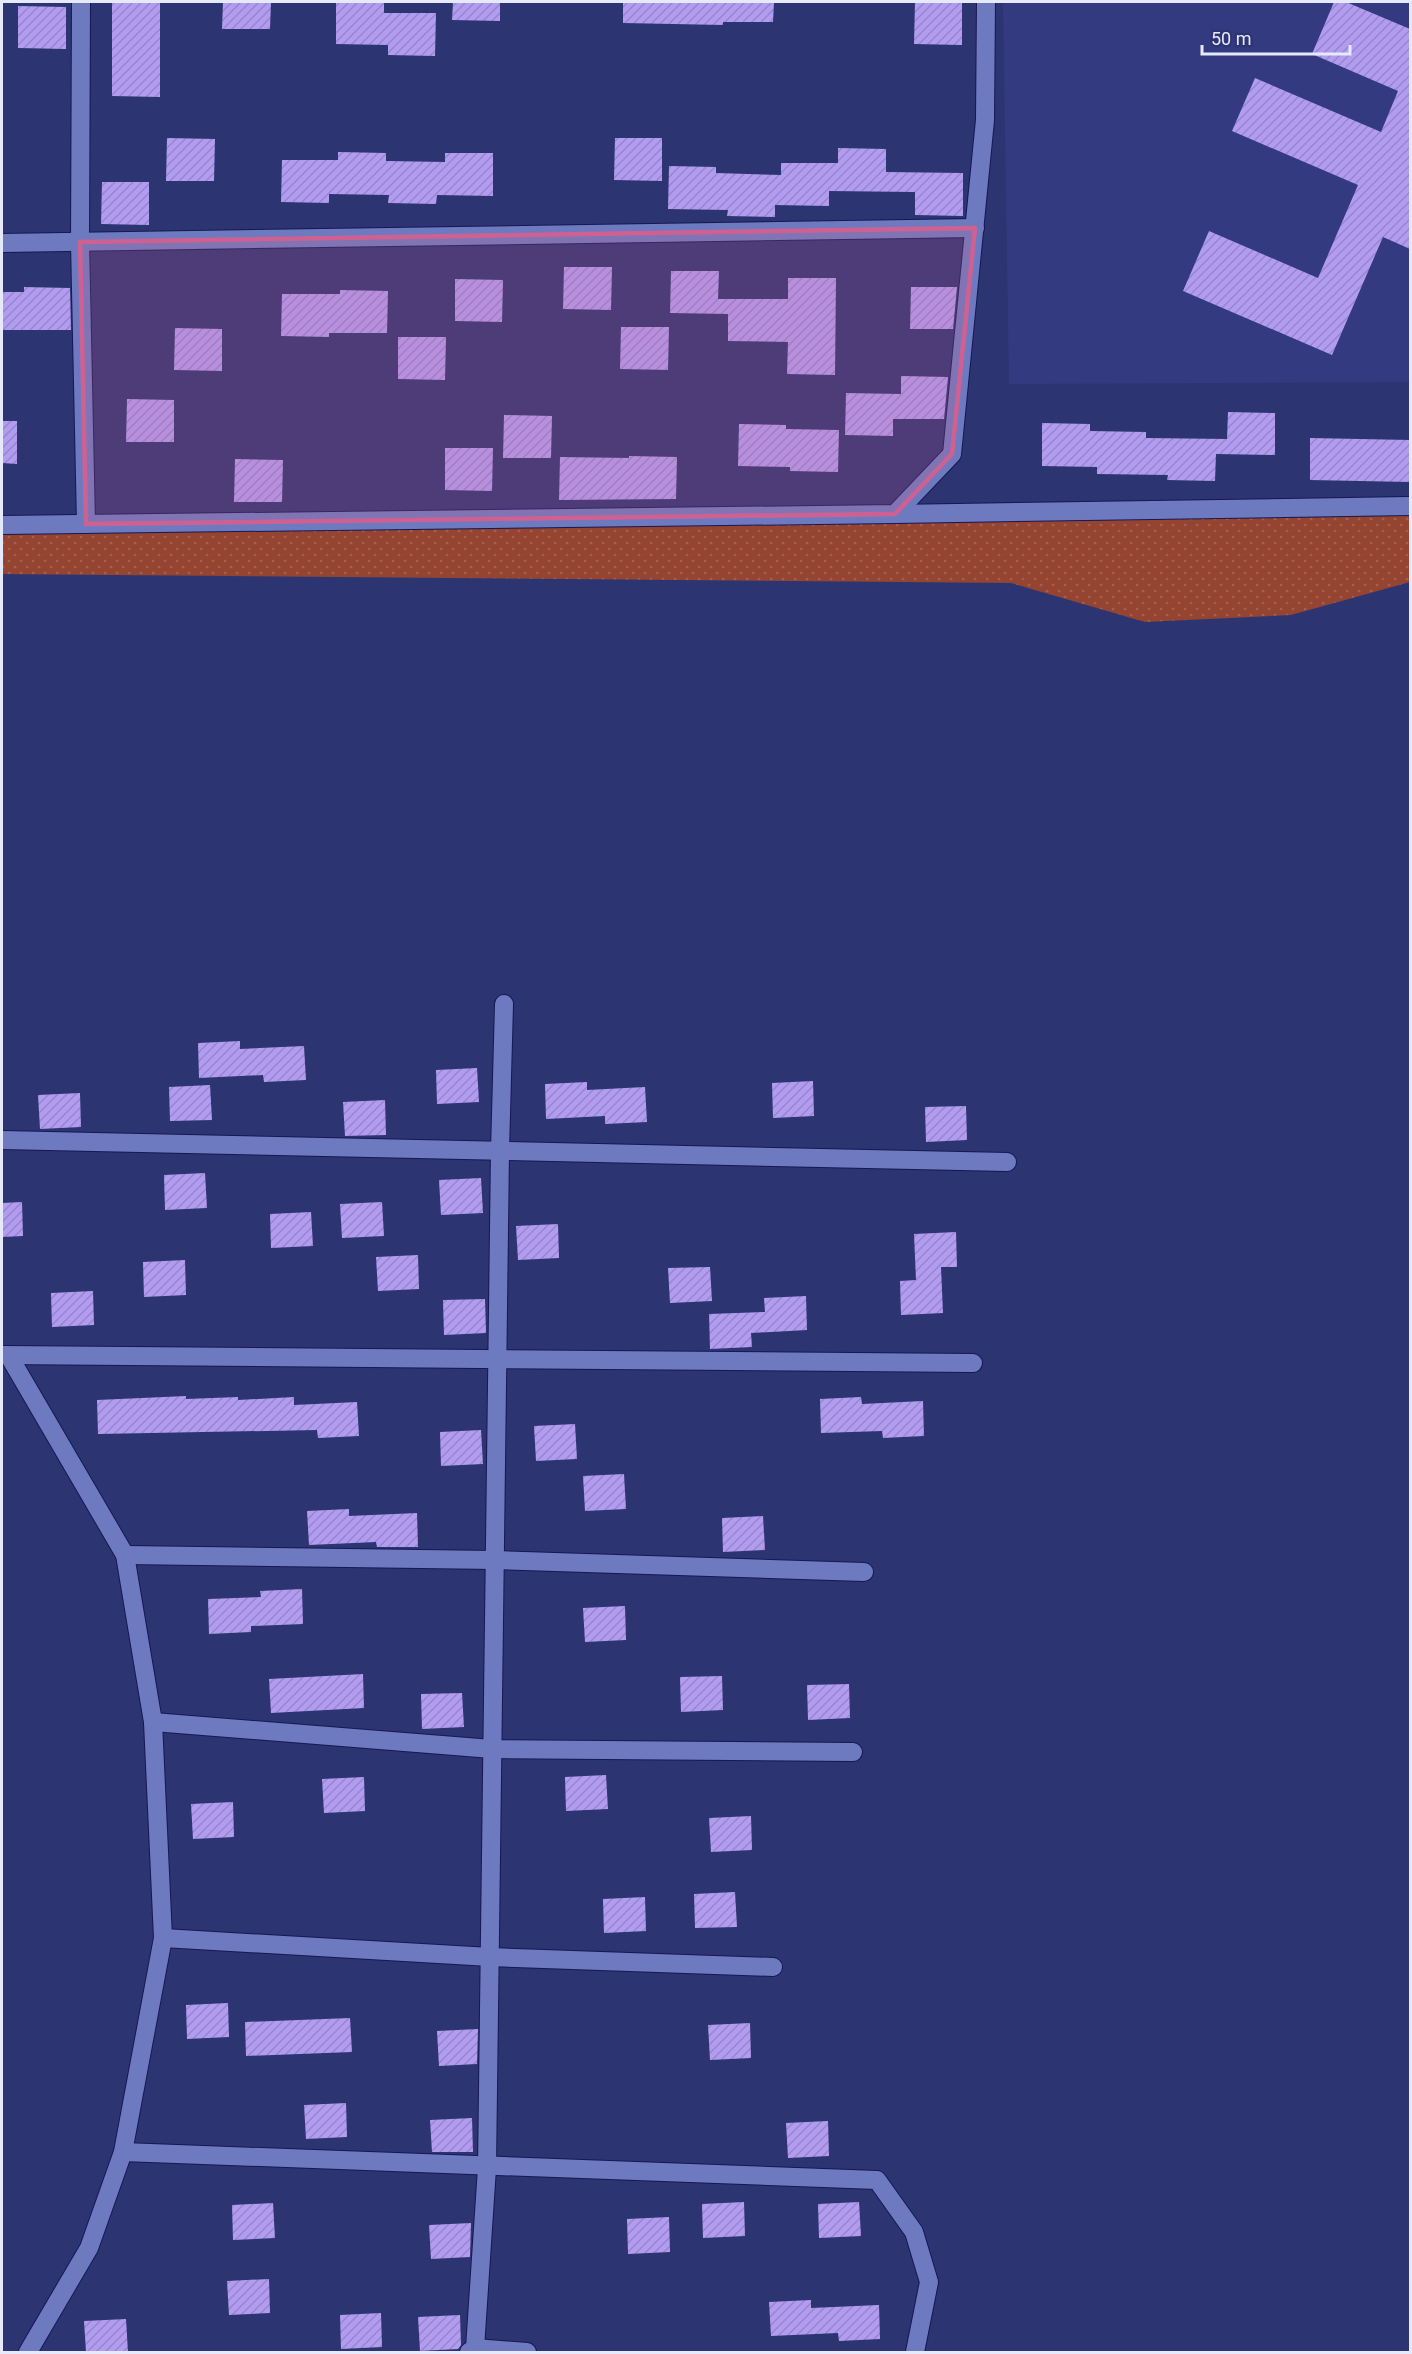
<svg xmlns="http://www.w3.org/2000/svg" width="1412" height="2354" viewBox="0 0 1412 2354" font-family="Roboto,sans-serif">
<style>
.built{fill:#333a80}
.grass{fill:url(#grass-dots)}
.building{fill:url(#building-hatch)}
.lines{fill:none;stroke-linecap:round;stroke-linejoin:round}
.minor-casing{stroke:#171854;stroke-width:20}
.minor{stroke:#6e7abf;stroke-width:18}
.marked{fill:#cf6192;fill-opacity:0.2;stroke:#cf6192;stroke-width:4.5;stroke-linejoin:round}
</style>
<defs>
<pattern id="grass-dots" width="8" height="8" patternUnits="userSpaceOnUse" patternTransform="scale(1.5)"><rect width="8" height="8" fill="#944430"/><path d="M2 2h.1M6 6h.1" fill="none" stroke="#a35f4f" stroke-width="1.8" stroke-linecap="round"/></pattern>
<pattern id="building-hatch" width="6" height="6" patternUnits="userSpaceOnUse" patternTransform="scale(1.5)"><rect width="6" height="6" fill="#b29cf2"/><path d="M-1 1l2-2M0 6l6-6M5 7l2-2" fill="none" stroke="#9786c8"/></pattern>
</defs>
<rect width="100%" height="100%" fill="#2d3472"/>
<!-- built -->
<polygon class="built" points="1003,2 1410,2 1410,382 1009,384"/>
<!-- grass -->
<polygon class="grass" points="1410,506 1410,582 1291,615 1145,622 1011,583 2,574 2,528"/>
<!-- building -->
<g class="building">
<polygon points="112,2 160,2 160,97 112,96"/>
<polygon points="223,2 271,2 270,29 222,29"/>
<polygon points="336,2 384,2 384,13 436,13 435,56 388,55 388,45 336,44"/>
<polygon points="453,2 500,2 500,21 452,20"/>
<polygon points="623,2 774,2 773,22 723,22 723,25 623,23"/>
<polygon points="915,2 962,2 962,45 914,44"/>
<polygon points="1334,2 1346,2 1410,29 1410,249 1383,237 1332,355 1183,291 1209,231 1318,278 1358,185 1232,131 1255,78 1381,132 1398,91 1312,54"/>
<polygon points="18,6 66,7 66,49 18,48"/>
<polygon points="167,138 215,139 214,181 166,181"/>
<polygon points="615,138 662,138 662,181 614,180"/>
<polygon points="838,148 886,149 886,172 963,173 963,216 915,215 915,192 829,191 829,206 775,205 775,217 727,216 728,210 668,209 669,166 716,167 716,173 781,175 781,163 838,163"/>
<polygon points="338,152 386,153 386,161 445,162 445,153 493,153 493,196 437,195 436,204 388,203 389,195 329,194 329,203 281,202 282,160 338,160"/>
<polygon points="102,182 149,182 149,225 101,224"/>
<polygon points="564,267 612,267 611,310 563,309"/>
<polygon points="671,271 719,271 718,299 788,299 788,278 836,278 835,375 787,374 788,342 728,341 728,314 670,313"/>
<polygon points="455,279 503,280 502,322 455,321"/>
<polygon points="24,287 70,288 71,330 2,330 2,292 24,292"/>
<polygon points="911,287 957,287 953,329 910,329"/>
<polygon points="340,290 388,291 387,333 329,333 329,337 281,336 282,294 340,294"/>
<polygon points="621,327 669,327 668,370 620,369"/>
<polygon points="175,328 222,329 222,371 174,370"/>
<polygon points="398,337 446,337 445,380 398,379"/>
<polygon points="901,376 948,377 944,419 893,419 893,436 845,435 846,393 901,394"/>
<polygon points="127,399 174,400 174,442 126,442"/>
<polygon points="1228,412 1275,413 1275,455 1216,454 1215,481 1167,480 1168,475 1097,474 1097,467 1042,466 1042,423 1090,424 1090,431 1146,432 1146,438 1227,439"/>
<polygon points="504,415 552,416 551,458 503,458"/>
<polygon points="2,421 17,421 17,464 2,463"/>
<polygon points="739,424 786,425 786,429 839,430 838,472 790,471 790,467 738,466"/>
<polygon points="1310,438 1410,440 1410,482 1310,480"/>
<polygon points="445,448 493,448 492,491 445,490"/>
<polygon points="629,456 677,457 676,499 559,500 560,457 629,458"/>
<polygon points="235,459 283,460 282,502 234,502"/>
<polygon points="240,1041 240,1049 304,1046 306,1080 264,1082 263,1075 199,1078 198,1043"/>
<polygon points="477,1068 479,1102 437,1104 436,1070"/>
<polygon points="813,1081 814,1116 773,1118 772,1083"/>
<polygon points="587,1082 587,1090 645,1087 647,1122 605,1124 605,1116 546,1119 545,1084"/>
<polygon points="210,1085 212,1120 170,1121 169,1087"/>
<polygon points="80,1093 81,1127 40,1129 38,1095"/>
<polygon points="385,1100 386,1135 345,1136 343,1102"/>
<polygon points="966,1106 967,1140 926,1142 925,1107"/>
<polygon points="205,1173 207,1208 165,1210 164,1175"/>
<polygon points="481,1178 483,1213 441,1215 439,1180"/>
<polygon points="22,1202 23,1236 2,1237 2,1203"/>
<polygon points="382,1202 384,1236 342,1238 340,1204"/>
<polygon points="311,1212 313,1246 271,1248 270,1214"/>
<polygon points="558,1224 559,1258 518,1260 516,1226"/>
<polygon points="956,1232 957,1267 941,1267 943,1313 901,1315 900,1281 916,1280 914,1234"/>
<polygon points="418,1255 419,1289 378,1291 376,1257"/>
<polygon points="185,1260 186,1295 144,1297 143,1262"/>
<polygon points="710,1267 712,1301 670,1303 668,1268"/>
<polygon points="93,1291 94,1325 52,1327 51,1293"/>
<polygon points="806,1296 807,1330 751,1333 752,1347 710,1349 709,1314 765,1312 764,1298"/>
<polygon points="485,1299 486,1333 444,1335 443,1300"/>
<polygon points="186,1396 186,1399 238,1397 238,1400 294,1397 294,1405 357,1402 359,1436 318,1438 317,1430 98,1434 97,1400"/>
<polygon points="861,1397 862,1404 923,1401 924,1436 883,1438 882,1431 821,1433 820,1399"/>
<polygon points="575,1424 577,1459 536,1461 534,1426"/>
<polygon points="481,1430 483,1464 441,1466 440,1432"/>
<polygon points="624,1474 626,1509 585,1511 583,1476"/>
<polygon points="349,1509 349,1516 417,1513 418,1547 377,1547 376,1542 309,1545 307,1511"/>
<polygon points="763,1516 765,1550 723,1552 722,1518"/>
<polygon points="302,1589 303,1624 251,1626 251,1632 209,1634 208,1599 261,1597 260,1591"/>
<polygon points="625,1606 626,1640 585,1642 583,1608"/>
<polygon points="363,1674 364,1708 271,1713 269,1679"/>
<polygon points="722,1676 723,1710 681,1712 680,1677"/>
<polygon points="849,1684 850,1718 808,1720 807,1685"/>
<polygon points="462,1693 464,1727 422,1729 421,1694"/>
<polygon points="606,1775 608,1809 566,1811 565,1777"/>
<polygon points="364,1777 365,1811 324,1813 322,1779"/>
<polygon points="233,1802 234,1837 193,1839 191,1804"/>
<polygon points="751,1816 752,1850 711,1852 709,1818"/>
<polygon points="735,1892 737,1927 695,1928 694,1894"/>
<polygon points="645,1897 646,1931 604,1933 603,1899"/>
<polygon points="228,2003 229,2037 187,2039 186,2005"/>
<polygon points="350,2018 352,2052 246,2056 245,2022"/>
<polygon points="750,2023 751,2058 710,2060 708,2025"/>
<polygon points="478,2029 477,2064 439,2066 437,2031"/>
<polygon points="346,2103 347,2137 306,2139 304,2105"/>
<polygon points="472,2118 473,2152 432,2152 430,2120"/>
<polygon points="828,2121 829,2156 788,2158 786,2123"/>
<polygon points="744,2202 745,2236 703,2238 702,2204"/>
<polygon points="859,2202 861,2236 819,2238 818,2204"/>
<polygon points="273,2203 275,2238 233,2240 232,2205"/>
<polygon points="669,2217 670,2252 628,2254 627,2219"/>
<polygon points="471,2223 470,2257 431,2259 429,2225"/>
<polygon points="269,2279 270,2313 229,2315 227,2281"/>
<polygon points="811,2300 811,2308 879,2305 880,2339 839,2341 838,2333 771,2336 769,2302"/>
<polygon points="381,2313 382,2347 341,2349 340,2315"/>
<polygon points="460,2315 461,2345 458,2349 420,2351 418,2317"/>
<polygon points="126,2319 128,2352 86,2352 84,2321"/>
</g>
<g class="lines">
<defs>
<g id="minor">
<polyline points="81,2 80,242 86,524"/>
<polyline points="2,243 975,228"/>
<polyline points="895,514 1410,506"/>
<polyline points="2,525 895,514 952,454 985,120 986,2"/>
<polyline points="2,1140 1007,1162"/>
<polyline points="2,1355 973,1363"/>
<polyline points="9,1356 125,1555 153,1722 163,1938 123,2152 89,2248 28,2352"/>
<polyline points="125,1555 495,1560 864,1572"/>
<polyline points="153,1722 492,1749 853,1752"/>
<polyline points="163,1938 490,1957 773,1967"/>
<polyline points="123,2152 877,2180 914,2232 929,2282 915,2352"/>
<polyline points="475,2348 527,2352"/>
<polyline points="469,2352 475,2348 487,2168 500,1151 504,1004"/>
</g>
</defs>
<!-- minor casing -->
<use href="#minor" class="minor-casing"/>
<!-- minor -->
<use href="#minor" class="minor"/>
</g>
<!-- marked area -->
<path class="marked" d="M975,228L952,454L895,514L86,524L80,242Z"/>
<!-- border -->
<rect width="1412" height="2354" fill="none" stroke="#e6e9f9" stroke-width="6"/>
<!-- scale -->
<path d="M1202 45v9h148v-9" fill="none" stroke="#e6e9f9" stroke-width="3"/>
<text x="1211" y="45" font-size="18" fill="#e6e9f9" stroke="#2d3472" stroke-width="4.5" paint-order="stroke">50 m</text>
</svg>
